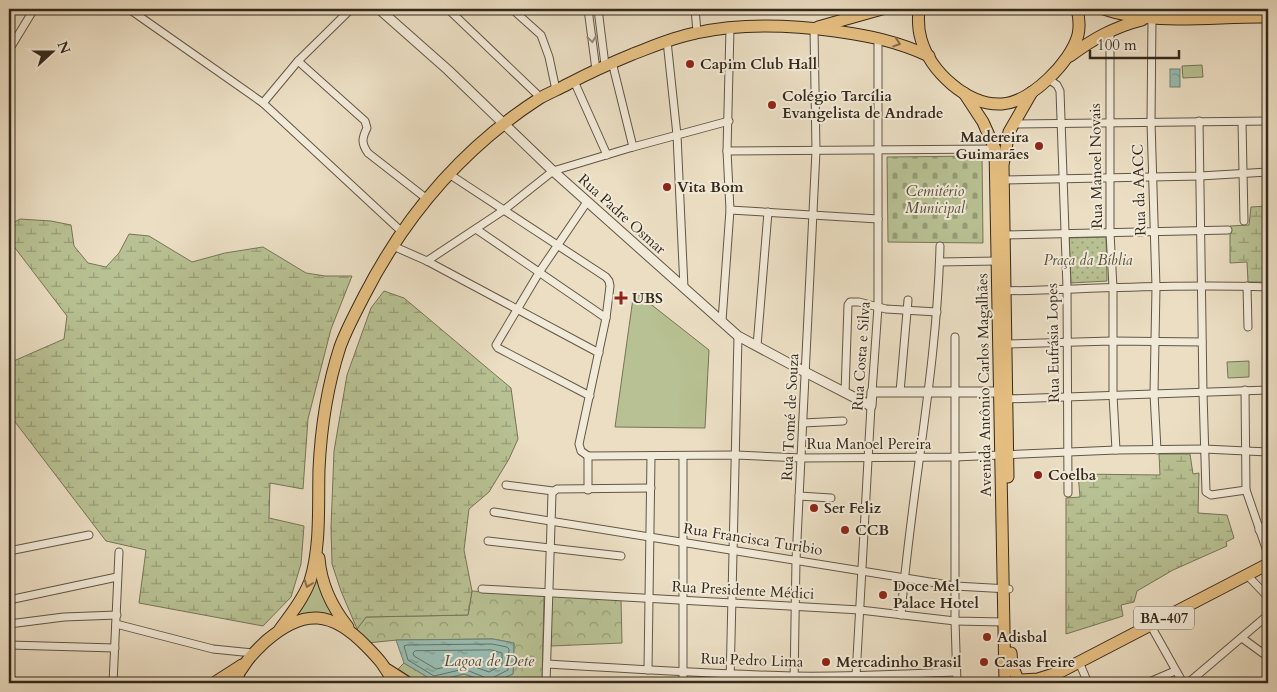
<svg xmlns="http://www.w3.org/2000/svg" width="1277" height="692" viewBox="0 0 1277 692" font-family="Cardo,serif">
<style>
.grass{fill:#b8c193;stroke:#767558}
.forest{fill:url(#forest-crowns);stroke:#767558}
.wetland{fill:url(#wetland-marsh);stroke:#767558}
.cemetery{fill:url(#cemetery-stones);stroke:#767558}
.park{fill:url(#park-dots);stroke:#767558}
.water{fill:url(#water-ripples);stroke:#708175}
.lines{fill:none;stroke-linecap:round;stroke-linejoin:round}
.shore{stroke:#667266;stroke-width:1}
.minor-casing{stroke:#625646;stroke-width:9}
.tertiary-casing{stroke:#625646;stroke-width:11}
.primary-casing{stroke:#34291c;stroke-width:13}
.minor{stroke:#f2ead8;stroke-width:7}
.tertiary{stroke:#f2ead8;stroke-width:9}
.primary{stroke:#e6bf82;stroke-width:11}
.oneway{stroke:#938a7a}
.oneway2{stroke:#846c4a}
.poi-dot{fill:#8f2418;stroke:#f2ead8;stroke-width:2}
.labels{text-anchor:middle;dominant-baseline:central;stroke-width:4;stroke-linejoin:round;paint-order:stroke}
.shield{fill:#f2ead8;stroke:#6d6354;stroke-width:1}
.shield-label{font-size:14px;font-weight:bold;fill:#34291c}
.poi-label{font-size:15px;font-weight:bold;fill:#34291c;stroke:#f2ead8;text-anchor:start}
.street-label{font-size:15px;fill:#34291c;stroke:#f2ead8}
.park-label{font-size:15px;font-style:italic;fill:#554f3a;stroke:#f2ead8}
.water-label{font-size:16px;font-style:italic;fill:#4d4e41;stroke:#f2ead8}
</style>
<defs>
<pattern id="forest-crowns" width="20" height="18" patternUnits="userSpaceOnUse" patternTransform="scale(1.25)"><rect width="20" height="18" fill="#b8c193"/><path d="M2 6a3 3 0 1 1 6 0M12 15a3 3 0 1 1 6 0" fill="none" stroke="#969d77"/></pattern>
<pattern id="wetland-marsh" width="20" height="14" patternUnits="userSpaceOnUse" patternTransform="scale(1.25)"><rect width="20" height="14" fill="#b8c193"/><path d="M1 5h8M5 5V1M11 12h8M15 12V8" fill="none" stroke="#969d77"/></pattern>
<pattern id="cemetery-stones" width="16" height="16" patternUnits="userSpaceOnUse" patternTransform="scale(1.25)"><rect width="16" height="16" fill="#b8c193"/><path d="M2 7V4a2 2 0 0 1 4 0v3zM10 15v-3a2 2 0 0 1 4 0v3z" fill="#969d77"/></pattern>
<pattern id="park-dots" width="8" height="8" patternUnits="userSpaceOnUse" patternTransform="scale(1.25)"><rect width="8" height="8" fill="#b8c193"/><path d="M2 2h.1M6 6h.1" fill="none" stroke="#969d77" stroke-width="1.8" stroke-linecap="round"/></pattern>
<pattern id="water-ripples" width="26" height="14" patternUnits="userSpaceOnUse" patternTransform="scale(1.25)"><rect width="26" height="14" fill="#98bcb1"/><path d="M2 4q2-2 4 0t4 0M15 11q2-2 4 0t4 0" fill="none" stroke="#7d998f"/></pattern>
</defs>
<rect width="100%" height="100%" fill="#ebdec3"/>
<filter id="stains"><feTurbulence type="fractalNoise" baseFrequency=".004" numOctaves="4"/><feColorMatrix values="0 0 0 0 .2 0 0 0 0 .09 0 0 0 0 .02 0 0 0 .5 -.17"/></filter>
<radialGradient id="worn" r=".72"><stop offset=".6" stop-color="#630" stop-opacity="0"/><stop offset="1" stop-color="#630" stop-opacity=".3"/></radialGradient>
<!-- grass -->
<g class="grass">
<polygon points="1202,65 1203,77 1183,78 1182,66"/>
<polygon points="634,291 709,350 705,428 615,427"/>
<polygon points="1249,361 1249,377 1228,378 1227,362"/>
<polygon points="315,572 339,621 292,620"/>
</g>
<!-- forest -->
<g class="forest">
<polygon points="472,591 544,596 542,683 492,683 513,674 514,643 493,639 397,640 367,643 357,629 366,617 468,615"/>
<polygon points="551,596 621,600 622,643 551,646"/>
<polygon points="404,663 434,681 464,674 488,683 420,683 398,669"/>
</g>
<!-- wetland -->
<g class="wetland">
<polygon points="1268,206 1268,282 1248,282 1247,262 1230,263 1230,226 1249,225 1251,207"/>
<polygon points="20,219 51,221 71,225 74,246 88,263 106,267 119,253 129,234 149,236 192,262 225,253 263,247 306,273 325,276 352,276 331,329 308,419 303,489 270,483 269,518 304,526 301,564 291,597 263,626 139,603 146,550 106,541 9,414 9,363 64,339 67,316 9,240 9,225"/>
<polygon points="384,291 404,298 511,388 518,439 509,459 489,492 469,509 464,550 472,591 468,615 366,617 357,629 341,591 332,564 331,528 334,451 347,375 371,308"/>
<polygon points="1159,454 1190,454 1193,474 1199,473 1198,513 1227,515 1234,538 1226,542 1227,546 1173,570 1137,591 1134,602 1121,605 1123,616 1066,634 1066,498 1080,497 1078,474 1160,475"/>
</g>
<!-- cemetery -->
<polygon class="cemetery" points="982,156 983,243 888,242 887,157"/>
<!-- park -->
<polygon class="park" points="1106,237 1107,281 1071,283 1069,238"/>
<!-- water -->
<g class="water">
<rect x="1170" y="69" width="10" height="18"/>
<polygon points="493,639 514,643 513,674 492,683 464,674 434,681 404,663 396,640"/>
</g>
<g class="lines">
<!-- shore -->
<g class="shore">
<polygon points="492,650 502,653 502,665 489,672 464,663 436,669 414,656 413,653 415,651"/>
<polyline points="487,683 488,682 484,677 464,669 434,676 408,660 404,646 407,645 492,644 507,647 509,649 508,670 494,677 491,682 492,683"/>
</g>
<defs>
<g id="minor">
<polyline points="129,9 263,103 402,232"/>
<polyline points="448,9 541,98"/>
<polyline points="512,9 541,35 549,57 556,90"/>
<polyline points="588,9 596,70"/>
<polyline points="598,9 605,65"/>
<polyline points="695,9 697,32"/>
<polyline points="1239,16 1241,9"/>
<polyline points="1152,18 1151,122 1156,287 1154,394 1157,450"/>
<polyline points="1161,18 1164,9"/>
<polyline points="1110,31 1110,233 1113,287 1113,395 1116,450"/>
<polyline points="667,41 677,135 684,288"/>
<polyline points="9,50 34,9"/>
<path d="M298,61L365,121L367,128C362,138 361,143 368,153L427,199"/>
<polyline points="612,62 633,147"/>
<polyline points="1047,78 1057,85 1060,91 1067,288 1068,493"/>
<polyline points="574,81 607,155"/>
<polyline points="263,103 298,61 351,9"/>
<polyline points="1199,121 1203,393 1206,492 1211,495 1246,490"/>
<polyline points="1242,122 1244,221"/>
<polyline points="1013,124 1268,121"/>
<polyline points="727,151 995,149"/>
<polyline points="449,174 606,277 609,281 610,286 606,318 579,444 581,451 588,456"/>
<polyline points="1003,180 1200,176 1268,172"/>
<polyline points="587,202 540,271 496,345 498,348 590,396"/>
<polyline points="730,210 878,219"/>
<polyline points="476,229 606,318"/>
<polyline points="1004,235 1228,230"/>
<polyline points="393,246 427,261 599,353"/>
<polyline points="427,261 504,210 553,171 633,147 729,121"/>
<polyline points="940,262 997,261"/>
<polyline points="1247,286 1248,327"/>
<path d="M1002,291C1091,289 1179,284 1268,287"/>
<polyline points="722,321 730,210 727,151 730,28"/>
<polyline points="955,337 955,621 957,683"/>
<polyline points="1006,344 1112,341 1202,342"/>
<polyline points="757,346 768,212"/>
<polyline points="1245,390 1246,490 1268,554"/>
<polyline points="872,392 878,307 878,37"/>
<polyline points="900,392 908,300"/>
<polyline points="845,393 848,305 850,302 859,302 886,309 937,312"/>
<polyline points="1007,399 1268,390"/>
<polyline points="803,423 843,421"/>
<polyline points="588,456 736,455 801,458 955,457 1116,450 1204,449 1268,452"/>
<polyline points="506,485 553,491"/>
<polyline points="588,490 588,456"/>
<polyline points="799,496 831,498"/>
<polyline points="494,512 955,586 1009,589"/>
<polyline points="1259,530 1268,523"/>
<polyline points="488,541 621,556"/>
<polyline points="9,551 89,535"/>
<polyline points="1247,575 1268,597"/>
<polyline points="482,589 860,610 955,621 1003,622"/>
<polyline points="9,600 117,577"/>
<path d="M901,615C911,492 937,370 940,246"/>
<polyline points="9,624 64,617 117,615"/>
<polyline points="116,624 213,649 253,653"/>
<polyline points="1151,626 1183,683"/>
<polyline points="1242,638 1268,657"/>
<polyline points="9,645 115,648"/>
<polyline points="1079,662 1088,683"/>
<path d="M547,664C629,669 711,674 793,676C848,677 902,674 956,672"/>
<polyline points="648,670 651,456"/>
<polyline points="856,676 871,406"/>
<polyline points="113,683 119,552"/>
<polyline points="546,683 552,493 557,489 651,488"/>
<polyline points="683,683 683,456"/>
<polyline points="730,683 738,336"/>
<polyline points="794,683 796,560 816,151 814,28"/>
<polyline points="1147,683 1175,671"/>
<polyline points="1188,683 1268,615"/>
<polyline points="1265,683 1268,680"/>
</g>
<polyline id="tertiary" points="379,9 448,70 553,171 738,336 807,373 871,406 872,392 999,392"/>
<g id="primary">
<path d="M919,9C918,19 918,29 921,39C930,71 967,106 1002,104C1031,102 1071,62 1078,35C1080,26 1079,17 1077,9"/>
<path d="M1104,9C1152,26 1216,16 1268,17"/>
<polyline points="818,27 882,9"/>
<path d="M1070,56C1093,39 1114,27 1142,20"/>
<polyline points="964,93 983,122 995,149 1005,683"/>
<polyline points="1008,477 1003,165 1009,132 1032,92"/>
<path d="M319,558C321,584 331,606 348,627"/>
<path d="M280,629C291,614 303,599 310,581C321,546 318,505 319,469C321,427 327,387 340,347C346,330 356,312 364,296C405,216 464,147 540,98C549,93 559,89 568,84C589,73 611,63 633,54C654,46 674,37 696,33C741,23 790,25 835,31C870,36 896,41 929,56"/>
<polyline points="1011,653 1012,665 1018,680"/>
<polyline points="388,670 408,683"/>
<polyline points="1021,680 1038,679 1060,672 1268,564"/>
<polyline points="214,683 242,665"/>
<path d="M234,683C242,665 252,654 266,641C304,608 332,611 366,646C378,658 387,668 393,683"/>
</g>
</defs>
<!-- minor casing -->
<use href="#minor" class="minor-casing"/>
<!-- tertiary casing -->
<use href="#tertiary" class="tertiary-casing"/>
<!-- primary casing -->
<use href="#primary" class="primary-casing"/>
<!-- minor -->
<use href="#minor" class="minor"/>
<!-- tertiary -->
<use href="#tertiary" class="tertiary"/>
<!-- primary -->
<use href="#primary" class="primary"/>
</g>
<!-- one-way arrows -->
<defs><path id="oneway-chevron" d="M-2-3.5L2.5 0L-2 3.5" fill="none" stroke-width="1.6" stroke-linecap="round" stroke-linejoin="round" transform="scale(1.25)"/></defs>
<use class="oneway" href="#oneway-chevron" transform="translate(592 39) rotate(82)"/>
<g class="oneway2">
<use href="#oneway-chevron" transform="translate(897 43) rotate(18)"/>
<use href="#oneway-chevron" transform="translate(308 584) rotate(110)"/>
</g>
<!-- markers -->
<g class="poi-dot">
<circle cx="690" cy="64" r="5"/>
<circle cx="772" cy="105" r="5"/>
<circle cx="1039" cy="146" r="5"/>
<circle cx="667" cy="187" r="5"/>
<path d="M618.5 290.5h5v5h5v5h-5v5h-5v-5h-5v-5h5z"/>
<circle cx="1038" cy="475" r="5"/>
<circle cx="814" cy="508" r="5"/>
<circle cx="845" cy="530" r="5"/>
<circle cx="883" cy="595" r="5"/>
<circle cx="987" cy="637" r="5"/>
<circle cx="826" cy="662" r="5"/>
<circle cx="984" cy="662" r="5"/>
</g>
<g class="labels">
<!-- shield labels -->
<rect class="shield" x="1134" y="606.5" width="60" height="23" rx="4"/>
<g class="shield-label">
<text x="1164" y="618">BA-407</text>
</g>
<!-- poi labels -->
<g class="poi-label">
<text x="700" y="64">Capim Club Hall</text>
<text x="782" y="96">Colégio Tarcília<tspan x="782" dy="17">Evangelista de Andrade</tspan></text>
<text x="1029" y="137" text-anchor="end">Madereira<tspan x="1029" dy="17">Guimarães</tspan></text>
<text x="677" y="187">Vita Bom</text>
<text x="632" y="298">UBS</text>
<text x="1048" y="475">Coelba</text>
<text x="824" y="508">Ser Feliz</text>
<text x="855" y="530">CCB</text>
<text x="893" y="586">Doce Mel<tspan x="893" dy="17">Palace Hotel</tspan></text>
<text x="997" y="637">Adisbal</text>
<text x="836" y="662">Mercadinho Brasil</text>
<text x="994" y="662">Casas Freire</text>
</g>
<!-- street labels -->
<g class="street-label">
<text transform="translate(1096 166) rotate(-91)">Rua Manoel Novais</text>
<text transform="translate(1139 190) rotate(-92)">Rua da AACC</text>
<text transform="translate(622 214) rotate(42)">Rua Padre Osmar</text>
<text transform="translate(1053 343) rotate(-91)">Rua Eufrásia Lopes</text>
<text transform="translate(861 356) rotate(-86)">Rua Costa e Silva</text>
<text transform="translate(984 385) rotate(-91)">Avenida Antônio Carlos Magalhães</text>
<text transform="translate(790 417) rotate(-87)">Rua Tomé de Souza</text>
<text x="869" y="444">Rua Manoel Pereira</text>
<text transform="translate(753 539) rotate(9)">Rua Francisca Turibio</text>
<text transform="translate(743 590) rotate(3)">Rua Presidente Médici</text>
<text transform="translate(752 660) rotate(2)">Rua Pedro Lima</text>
</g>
<!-- park labels -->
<g class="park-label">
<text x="935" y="191">Cemitério<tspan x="935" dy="17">Municipal</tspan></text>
<text x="1088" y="260">Praça da Bíblia</text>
</g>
<!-- water labels -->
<g class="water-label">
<text x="489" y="661">Lagoa de Dete</text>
</g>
</g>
<!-- margin -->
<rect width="1277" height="692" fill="none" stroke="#ebdec3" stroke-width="30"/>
<rect x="10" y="10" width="1257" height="672" fill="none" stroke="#34291c" stroke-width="2.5"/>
<rect x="15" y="15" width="1247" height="662" fill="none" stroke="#34291c"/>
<!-- north arrow -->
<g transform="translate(52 52) rotate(69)" stroke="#f2ead8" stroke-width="4" paint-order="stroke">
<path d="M0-4L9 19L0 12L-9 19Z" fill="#34291c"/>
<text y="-8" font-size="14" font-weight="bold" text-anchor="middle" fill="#34291c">N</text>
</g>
<!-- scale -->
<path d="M1090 50v8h89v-8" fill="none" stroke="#34291c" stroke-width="2.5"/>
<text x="1097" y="50" font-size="15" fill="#34291c" stroke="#f2ead8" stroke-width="4" paint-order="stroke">100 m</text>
<rect width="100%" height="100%" filter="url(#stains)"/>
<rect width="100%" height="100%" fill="url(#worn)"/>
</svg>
